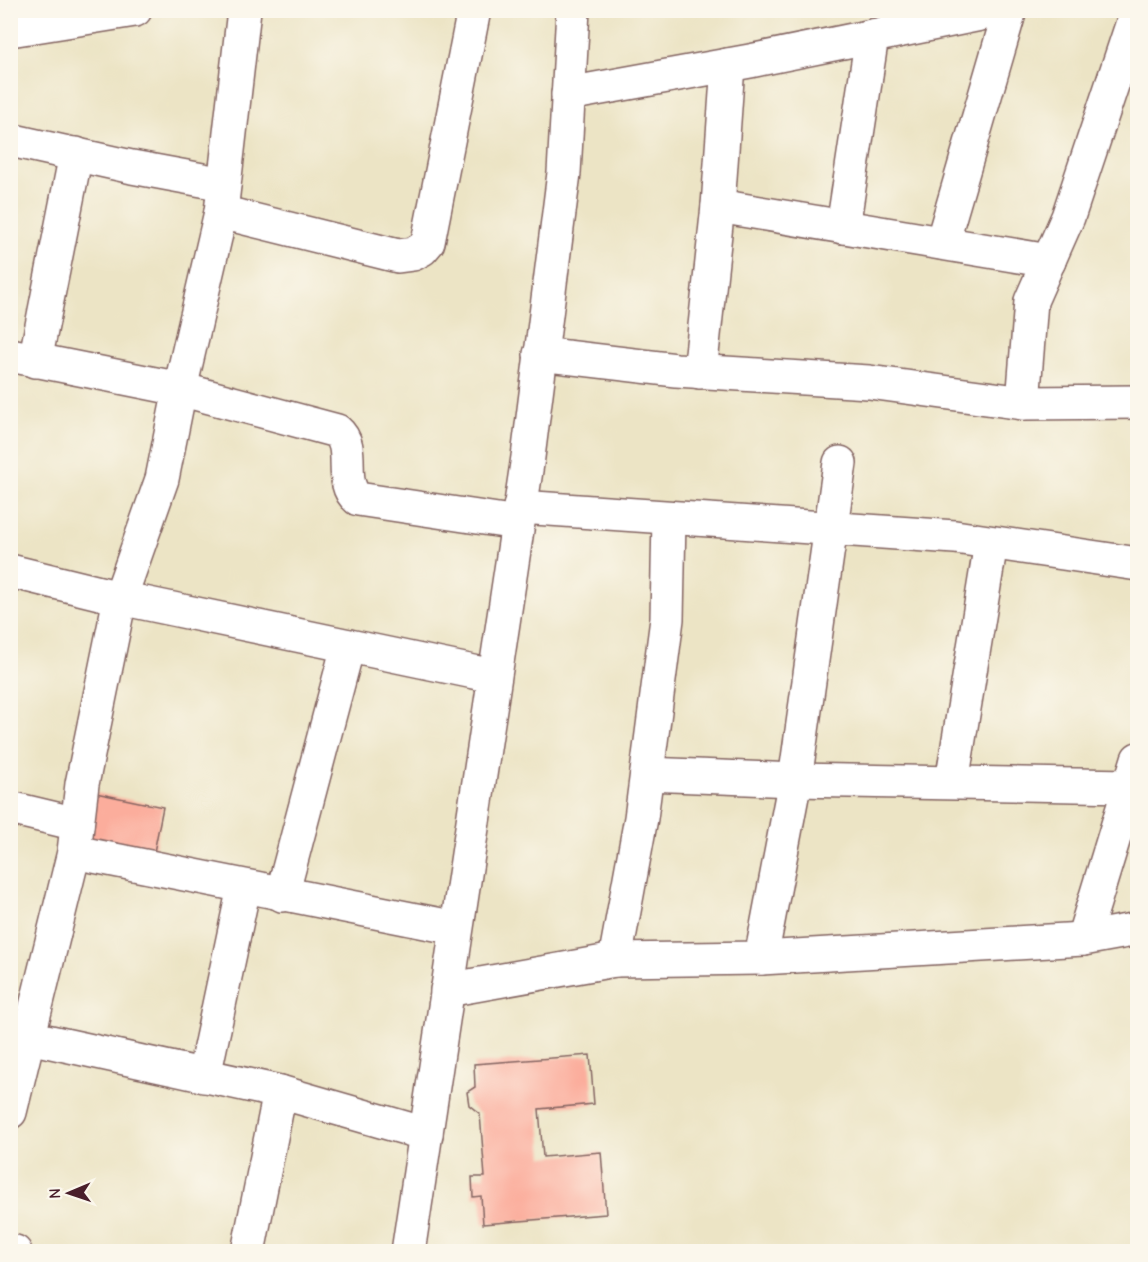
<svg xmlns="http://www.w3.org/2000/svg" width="1148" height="1262" viewBox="0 0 1148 1262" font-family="'Comic Neue',sans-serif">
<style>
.building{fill:#fbad9c}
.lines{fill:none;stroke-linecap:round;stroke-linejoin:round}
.minor-casing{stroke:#836461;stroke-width:36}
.minor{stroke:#fff;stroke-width:33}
</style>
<rect width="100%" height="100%" fill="#fbf7ec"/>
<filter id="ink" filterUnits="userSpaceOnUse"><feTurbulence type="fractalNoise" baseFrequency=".0167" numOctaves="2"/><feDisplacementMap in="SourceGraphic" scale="12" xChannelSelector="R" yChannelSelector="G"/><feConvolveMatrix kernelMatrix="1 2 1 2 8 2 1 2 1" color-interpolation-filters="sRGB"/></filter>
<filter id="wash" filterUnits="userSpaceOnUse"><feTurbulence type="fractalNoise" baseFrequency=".008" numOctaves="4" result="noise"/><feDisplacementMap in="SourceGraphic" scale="24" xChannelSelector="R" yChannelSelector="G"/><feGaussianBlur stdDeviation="1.35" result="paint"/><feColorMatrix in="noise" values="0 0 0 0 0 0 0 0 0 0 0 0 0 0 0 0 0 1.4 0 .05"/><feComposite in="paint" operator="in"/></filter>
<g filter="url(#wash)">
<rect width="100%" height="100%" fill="#ece4c5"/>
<g id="blocks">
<!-- building -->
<g class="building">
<polygon points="91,792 163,807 153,857 81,842"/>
<polygon points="590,1055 594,1104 539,1109 543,1157 601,1152 606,1214 483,1224 481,1196 473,1197 472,1177 485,1177 480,1114 469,1105 467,1092 475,1087 474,1064"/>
</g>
</g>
</g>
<g filter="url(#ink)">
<use href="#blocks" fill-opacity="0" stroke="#836461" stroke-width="1.5"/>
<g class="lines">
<defs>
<g id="minor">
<polyline points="10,30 135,10"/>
<polyline points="728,65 718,206 1049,261"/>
<polyline points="568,94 750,61 1000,10"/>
<polyline points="10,140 132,167 224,184"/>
<polyline points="221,212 398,256 413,254 422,249 428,242 474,10"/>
<polyline points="843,227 872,36"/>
<polyline points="942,243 1010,10"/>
<polyline points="540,354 676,370 869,382 1023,403 1138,402"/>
<path d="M10,355L180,389L337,431C357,448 337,482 358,499L517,523"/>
<polyline points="35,361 76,154"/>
<polyline points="700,372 718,206"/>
<polyline points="1023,403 1031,301 1068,217 1137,10"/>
<polyline points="520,507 955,537 1138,564"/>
<polyline points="10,571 120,598 493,676"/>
<polyline points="647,774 795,780 1129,786"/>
<polyline points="952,782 991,543"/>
<polyline points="10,808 77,824"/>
<polyline points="74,852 456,928"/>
<polyline points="282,895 348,646"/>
<polyline points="1083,939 1138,759"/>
<polyline points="761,958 795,780 840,463"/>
<polyline points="615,960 641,818 667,619 669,518"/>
<polyline points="447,990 615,960 761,958 1083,939 1138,929"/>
<polyline points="10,1033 280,1092 426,1134"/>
<polyline points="204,1076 244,887"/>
<polyline points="10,1112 74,852 82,784 120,598 162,479 180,389 221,212 244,10"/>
<polyline points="10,1251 15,1252"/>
<polyline points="248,1252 280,1092"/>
<polyline points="408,1252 528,457 564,173 573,10"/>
</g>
</defs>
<!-- minor casing -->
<use href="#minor" class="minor-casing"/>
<!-- minor -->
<use href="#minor" class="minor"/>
</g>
</g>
<!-- margin -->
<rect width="1148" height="1262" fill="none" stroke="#fbf7ec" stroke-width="36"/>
<!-- north arrow -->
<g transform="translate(69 1193) rotate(268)" stroke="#fbf7ec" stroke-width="4.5" paint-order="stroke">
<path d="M0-4.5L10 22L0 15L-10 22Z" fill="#4a1f2b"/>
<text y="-9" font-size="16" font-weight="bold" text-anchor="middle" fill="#4a1f2b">N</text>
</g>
</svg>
